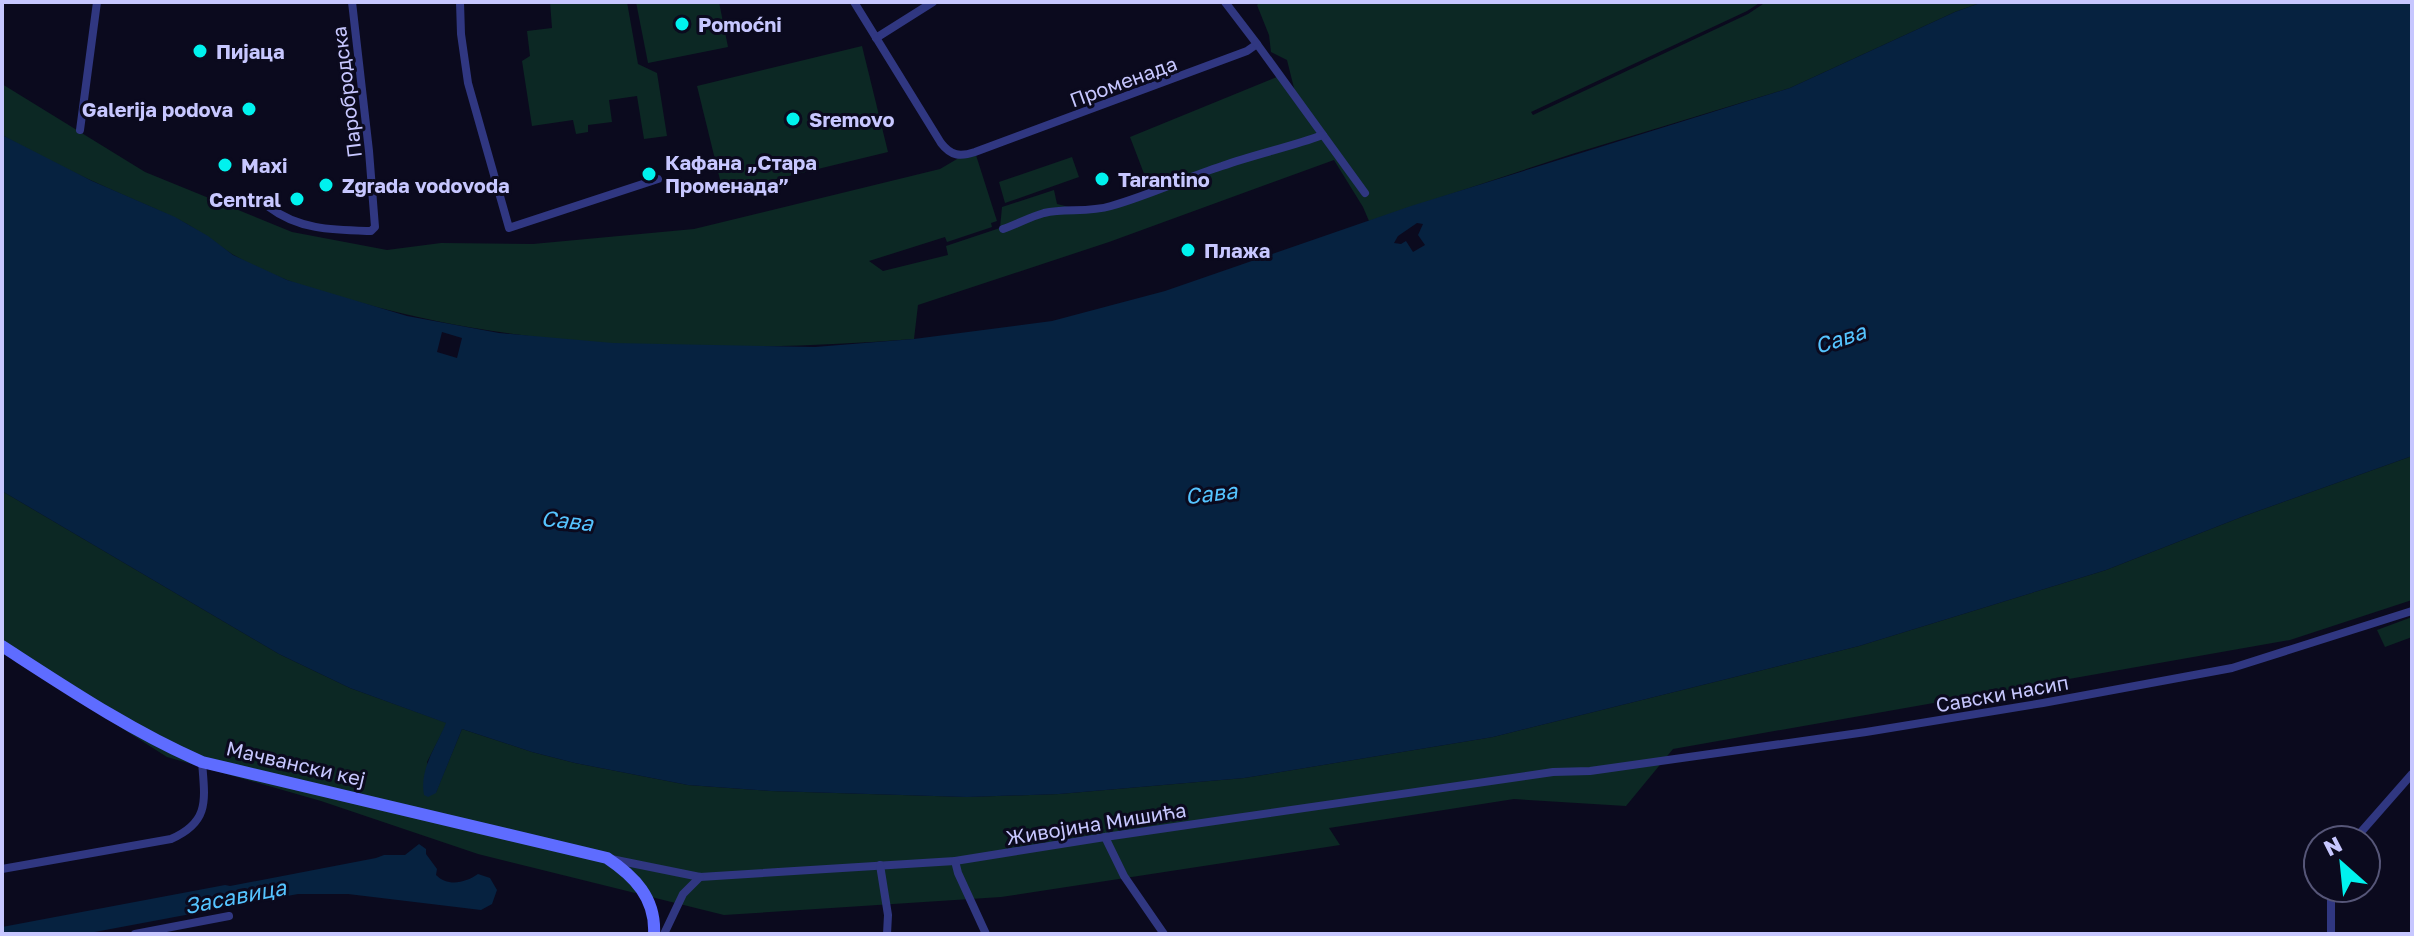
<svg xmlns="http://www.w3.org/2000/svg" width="2414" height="936" viewBox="0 0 2414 936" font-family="'Golos Text',sans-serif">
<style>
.green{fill:#0c2824}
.water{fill:#062240}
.pier{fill:#0b0a1e}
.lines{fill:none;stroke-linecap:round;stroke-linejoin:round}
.street{stroke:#303781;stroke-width:8}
.secondary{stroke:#5e6cff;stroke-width:12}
.poi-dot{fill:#00f2ee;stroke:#0b0a1e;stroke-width:3}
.labels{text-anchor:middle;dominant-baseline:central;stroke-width:6;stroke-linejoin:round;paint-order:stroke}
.poi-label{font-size:20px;font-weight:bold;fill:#c7c7ff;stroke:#0b0a1e;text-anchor:start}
.street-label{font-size:20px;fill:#c7c7ff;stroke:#0b0a1e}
.water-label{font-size:22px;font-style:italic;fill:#55c4ff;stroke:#0b0a1e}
</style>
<rect width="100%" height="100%" fill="#0b0a1e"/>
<!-- green -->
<g class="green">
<polygon points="550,2 627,2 638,64 657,73 667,136 644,139 637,96 609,100 612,122 588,125 588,132 576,134 573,120 532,126 522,61 530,56 527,31 552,28"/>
<polygon points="636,2 719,2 728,47 648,63"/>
<path d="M1260,2H1761L1747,11L1531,112L1533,115L1748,14L1766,2H1983L1955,12L1790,88L1572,154L1369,221L1363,207L1334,160L1109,242L918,305L914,339C731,353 539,353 362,303C337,296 311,290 287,280C269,273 249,264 232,254C212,241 194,226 171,216C114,190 56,167 2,135V84L145,172L292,232L387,250L441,243L533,244L694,229L940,169L969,152H975L997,221L991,223L992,227L947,242L945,237L869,261L883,271L948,255L946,246L1000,228L1002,207L1054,190L1057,204L1089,212L1151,192L1130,137L1277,77L1299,108L1287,60L1271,52L1269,35L1257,5Z"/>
<polygon points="862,46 888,152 723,192 697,86"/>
<polygon points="1072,157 1079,177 1005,203 999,182"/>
<polygon points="2412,456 2412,600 2290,640 1673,749 1626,806 1514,799 1329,828 1340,845 1001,897 724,915 478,854 321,801 167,757 2,652 2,491 279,654 350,688 447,723 427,762 436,792 462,729 532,752 575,763 688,785 771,791 967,797 1059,794 1244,778 1493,737 1859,646 2106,570 2244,516"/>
<polygon points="2412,617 2412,637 2385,647 2377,630"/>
</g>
<!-- water -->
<g class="water">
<path d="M1983,2H2412V456L2244,516L2106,570L1859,646L1493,737L1244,778L1059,794L967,797L771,791L688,785L575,763L532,752L462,729L436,793L428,797L424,795C419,769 437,745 446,723L350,688L279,654L2,491V135L92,181L175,217L208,236L233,255L287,280L407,316L499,333L613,343L815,347L914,339L1052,321L1165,291L1411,206L1790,88L1955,12Z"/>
<path d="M419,844L426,849V854L437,869L436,875C448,887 465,883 478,874L490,878L497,890L492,904L481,910L348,894H298L84,934H2V927L225,885L230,886L376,858L384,855H405Z"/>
</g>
<!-- pier -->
<g class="pier">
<polygon points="1417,223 1423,224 1418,235 1425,245 1413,252 1406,241 1401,244 1394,243 1398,236"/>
<polygon points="442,332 462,338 457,358 437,352"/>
</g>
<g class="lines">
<!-- street -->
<g class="street">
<polyline points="460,2 461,34 468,83 509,228 658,179"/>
<path d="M854,2L941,143C951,156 960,157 975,152L1247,51L1257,44L1225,2"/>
<polyline points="876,38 933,2"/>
<polyline points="1257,44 1365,193"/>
<polyline points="80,130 97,2"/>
<path d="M269,207C299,230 334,230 371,231L375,227L369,151L352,2"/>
<path d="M1003,229C1017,224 1030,217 1044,213C1066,208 1088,213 1111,206C1150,195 1185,178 1222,166C1256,154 1290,147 1323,135"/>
<polyline points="1105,837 1124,876 1164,934"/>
<polyline points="2354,840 2412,774"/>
<polyline points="611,859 700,877 955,861 1105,837 1553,772 1590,771 1866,732 2043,703 2232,668 2412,611"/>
<polyline points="955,861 958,873 986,934"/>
<polyline points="880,865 888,915 887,934"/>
<path d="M2,869L171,839C210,822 205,800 202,762"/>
<polyline points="135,934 229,916"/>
<polyline points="664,934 683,894 700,877"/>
<polyline points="2331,934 2331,888"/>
</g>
<!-- secondary -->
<path class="secondary" d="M2,646C67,688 131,731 202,762L607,858C634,876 656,898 654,934"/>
</g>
<!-- markers -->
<g class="poi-dot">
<circle cx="682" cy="24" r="8"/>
<circle cx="200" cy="51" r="8"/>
<circle cx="249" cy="109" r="8"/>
<circle cx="793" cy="119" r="8"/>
<circle cx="225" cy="165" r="8"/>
<circle cx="649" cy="174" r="8"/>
<circle cx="1102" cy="179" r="8"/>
<circle cx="326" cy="185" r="8"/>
<circle cx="297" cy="199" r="8"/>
<circle cx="1188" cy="250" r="8"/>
</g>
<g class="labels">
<!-- poi labels -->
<g class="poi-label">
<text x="698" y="24">Pomoćni</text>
<text x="216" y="51">Пијаца</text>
<text x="233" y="109" text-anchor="end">Galerija podova</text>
<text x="809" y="119">Sremovo</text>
<text x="665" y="162">Кафана „Стара<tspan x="665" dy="23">Променада”</tspan></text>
<text x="241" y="165">Maxi</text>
<text x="1118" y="179">Tarantino</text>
<text x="342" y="185">Zgrada vodovoda</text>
<text x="281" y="199" text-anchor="end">Central</text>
<text x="1204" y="250">Плажа</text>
</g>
<!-- street labels -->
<g class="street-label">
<text transform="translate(1123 81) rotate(-20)">Променада</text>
<text transform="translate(346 92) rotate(-97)">Паробродска</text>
<text transform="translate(2002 693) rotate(-10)">Савски насип</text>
<text transform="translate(296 763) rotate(13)">Мачвански кеј</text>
<text transform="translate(1096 823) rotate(-9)">Живојина Мишића</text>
</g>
<!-- water labels -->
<g class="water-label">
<text transform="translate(1840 338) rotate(-18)">Сава</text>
<text transform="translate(1211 493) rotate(-7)">Сава</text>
<text transform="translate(567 520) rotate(6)">Сава</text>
<text transform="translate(235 896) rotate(-11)">Засавица</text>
</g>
</g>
<!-- border -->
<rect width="2414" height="936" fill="none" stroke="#c7c7ff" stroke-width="8"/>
<!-- north arrow -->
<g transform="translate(2342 864) rotate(333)"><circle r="38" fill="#0b0a1e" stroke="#565678" stroke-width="2"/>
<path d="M0-6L14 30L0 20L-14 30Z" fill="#00f2ee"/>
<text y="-12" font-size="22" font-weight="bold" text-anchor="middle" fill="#c7c7ff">N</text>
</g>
</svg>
